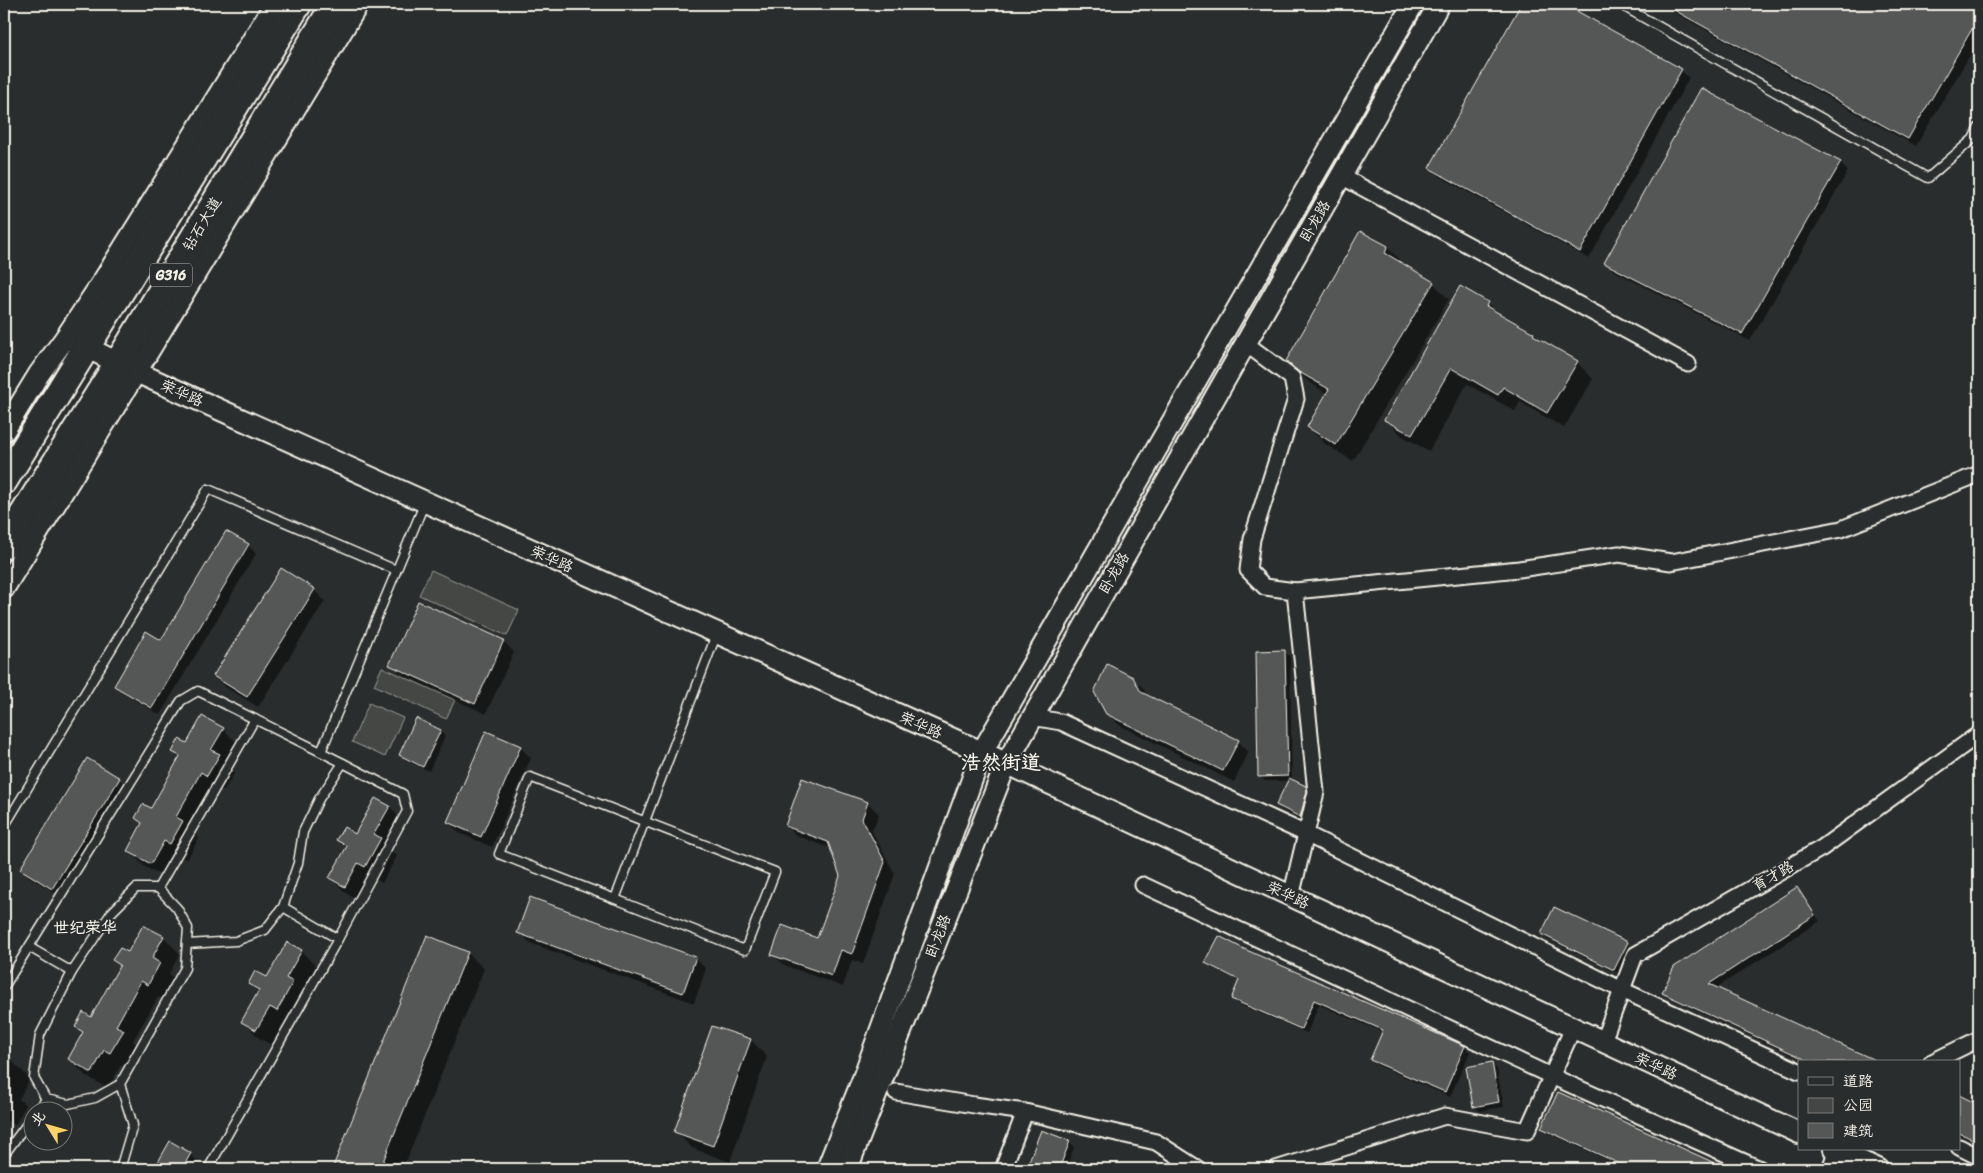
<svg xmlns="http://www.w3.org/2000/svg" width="1983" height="1173" viewBox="0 0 1983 1173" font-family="Sriracha,'LXGW WenKai TC',sans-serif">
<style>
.green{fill:#444645;stroke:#9c9c96}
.shadow{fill:#0007}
.building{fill:#555756;stroke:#f4f1e8}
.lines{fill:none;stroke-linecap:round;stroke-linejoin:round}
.lane-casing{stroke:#f4f1e8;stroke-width:11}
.street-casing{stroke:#f4f1e8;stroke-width:19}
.secondary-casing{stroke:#f4f1e8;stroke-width:24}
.highway-casing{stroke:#f4f1e8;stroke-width:30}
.lane{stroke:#2a2d2e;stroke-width:8}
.street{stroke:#2a2d2e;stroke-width:15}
.secondary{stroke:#2a2d2e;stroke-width:20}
.highway{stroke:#2a2d2e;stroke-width:26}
.labels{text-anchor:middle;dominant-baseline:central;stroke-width:4;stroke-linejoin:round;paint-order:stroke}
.shield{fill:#2a2d2e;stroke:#b7b6b0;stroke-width:1}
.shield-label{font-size:14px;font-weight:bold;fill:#f4f1e8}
.street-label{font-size:15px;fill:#f4f1e8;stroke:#2a2d2e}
.neighbourhood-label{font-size:16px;font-weight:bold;fill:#f4f1e8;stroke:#2a2d2e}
.district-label{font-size:20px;font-weight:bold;fill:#f4f1e8;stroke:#2a2d2e}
</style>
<rect width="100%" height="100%" fill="#2a2d2e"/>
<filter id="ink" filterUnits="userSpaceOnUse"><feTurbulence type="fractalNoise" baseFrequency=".02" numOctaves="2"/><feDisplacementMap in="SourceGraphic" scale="10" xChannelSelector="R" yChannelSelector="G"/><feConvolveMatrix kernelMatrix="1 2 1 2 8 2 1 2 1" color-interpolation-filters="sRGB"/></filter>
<g filter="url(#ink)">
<!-- green -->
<g class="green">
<polygon points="431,570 519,610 507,636 419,595"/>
<polygon points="382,667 455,700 446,719 374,685"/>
<polygon points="369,703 403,718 385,757 352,742"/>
</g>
<!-- shadow -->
<g class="shadow">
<polygon points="1522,4 1562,4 1681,70 1689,78 1589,259 1439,176 1431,168"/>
<polygon points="1659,4 1979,4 1979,40 1916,146"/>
<polygon points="1840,163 1848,171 1750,341 1614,271 1606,263"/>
<polygon points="1387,247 1404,264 1403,265 1433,283 1449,299 1353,461 1325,444 1308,427 1328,395 1304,378 1287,361"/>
<polygon points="1487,303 1499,315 1577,362 1593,379 1564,428 1520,402 1515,411 1467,384 1429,451 1402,436 1386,419"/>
<polygon points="248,545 256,554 160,715 124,693 116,685 162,642"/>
<polygon points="314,590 325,601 258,707 225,687 214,676"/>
<polygon points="503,641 514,652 486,714 402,675 391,664"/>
<polygon points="1284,652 1290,657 1292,780 1305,787 1311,792 1305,822 1282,810 1277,805 1289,781 1265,781 1259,776"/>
<polygon points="1133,678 1144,689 1148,697 1238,741 1249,752 1234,782 1119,725 1107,713"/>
<polygon points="223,729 239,745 228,765 235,772 224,791 217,788 192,832 199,838 187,860 180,856 168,879 145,867 128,850 143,825 136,818 151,810 180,758 173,751"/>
<polygon points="440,731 445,736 429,771 405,760 400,754"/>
<polygon points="520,747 531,758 492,847 459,833 448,822"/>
<polygon points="119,779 127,787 61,896 29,877 21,869"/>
<polygon points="803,780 868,803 879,814 872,831 895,874 863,964 852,960 843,987 784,965 773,954 818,940 841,876 832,849 797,836 786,825"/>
<polygon points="376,800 390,807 406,824 391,850 397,856 382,883 375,879 361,902 347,894 331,878 347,849 338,840 355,835"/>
<polygon points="1797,889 1820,921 1716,988 1866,1062 1807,1062 1669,998 1664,993"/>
<polygon points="143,926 164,937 180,954 169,974 176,981 165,1000 158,997 133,1041 139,1047 127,1069 121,1065 108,1088 86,1076 69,1059 83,1034 77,1027 92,1019 121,967 114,960 128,954"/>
<polygon points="519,932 695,958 706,969 694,1003 530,943"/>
<polygon points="1542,934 1627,943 1632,949 1620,974 1547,939"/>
<polygon points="428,937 468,953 484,969 403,1169 333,1169"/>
<polygon points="287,943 301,951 318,968 303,994 309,1000 294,1026 287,1022 273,1046 259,1038 243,1021 259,993 250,984 267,979"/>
<polygon points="1243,950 1464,1047 1470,1052 1450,1097 1377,1065 1371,1060 1383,1032 1319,1005 1307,1033 1238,1004 1232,998 1240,982 1212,968 1207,963"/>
<polygon points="713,1027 751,1040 767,1057 730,1162 692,1148 676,1132"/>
<polygon points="4,1057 13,1062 30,1079 19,1099 26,1105 15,1125 8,1121 4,1129"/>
<polygon points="1492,1064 1497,1069 1504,1107 1480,1111 1474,1106"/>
<polygon points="1558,1093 1725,1169 1627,1169 1548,1133 1542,1128"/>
<polygon points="1959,1096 1979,1106 1979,1144 1959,1135"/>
<polygon points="1041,1132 1069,1142 1074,1147 1066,1169 1028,1169"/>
<polygon points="170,1143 190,1154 205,1169 155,1169"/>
<polygon points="666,1159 693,1169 662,1169"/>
<polygon points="147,1166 153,1169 145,1169"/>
</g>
<!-- building -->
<g class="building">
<polygon points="1521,4 1564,4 1682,69 1580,252 1429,168"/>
<polygon points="1663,4 1979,4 1979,17 1908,139"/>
<polygon points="1701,88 1841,162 1742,334 1604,263"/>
<polygon points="1360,231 1388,246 1385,253 1434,282 1336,445 1307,427 1329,389 1299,372 1286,361"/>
<polygon points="1460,286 1488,302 1486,306 1534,333 1533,335 1578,361 1547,413 1503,387 1498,395 1451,368 1412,435 1384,420"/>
<polygon points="226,531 249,544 152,708 114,686 146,631 161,640"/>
<polygon points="281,568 315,589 247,697 213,676"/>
<polygon points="418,601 504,640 475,704 389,665"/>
<polygon points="1285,650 1288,776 1258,777 1256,651"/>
<polygon points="1107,664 1133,677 1141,692 1239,740 1223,771 1106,714 1094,692"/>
<polygon points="202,716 224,728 211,750 220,754 207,776 201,772 176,817 183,821 170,844 164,841 151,864 127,851 142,823 135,818 143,804 151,808 180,756 172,752 179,739 187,743"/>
<polygon points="416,718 441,730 423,767 399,755"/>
<polygon points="486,731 521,746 481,837 447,822"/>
<polygon points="87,758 120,778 52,889 20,869"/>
<polygon points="802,778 868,802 862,819 885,862 852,954 841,950 832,976 771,955 782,925 817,938 840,876 828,842 785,826"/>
<polygon points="1289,778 1306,786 1307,791 1300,817 1276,805"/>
<polygon points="375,798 390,806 374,834 381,838 365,867 358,863 345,887 329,878 347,846 336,840 344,827 355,834"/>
<polygon points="1797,887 1815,915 1709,984 1879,1062 1811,1062 1662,993 1674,967"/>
<polygon points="530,897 696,957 683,993 517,933"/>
<polygon points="1554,907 1628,942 1614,970 1541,934"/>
<polygon points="143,925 164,936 152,958 160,963 148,985 141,981 116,1026 124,1030 110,1053 104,1050 92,1073 68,1059 83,1032 75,1027 83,1012 91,1017 120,965 112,960 120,948 128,952"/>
<polygon points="427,935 468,952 380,1169 332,1169"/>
<polygon points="1219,936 1244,949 1465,1046 1445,1092 1370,1060 1383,1030 1314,1000 1301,1029 1231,999 1239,980 1205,963"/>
<polygon points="287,942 302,950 286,978 293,982 277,1011 270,1007 256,1030 241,1022 259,990 248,984 255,971 267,977"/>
<polygon points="712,1026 751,1039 713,1146 674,1132"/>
<polygon points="1492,1062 1499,1102 1473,1107 1466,1067"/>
<polygon points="1558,1092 1728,1169 1631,1169 1541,1128"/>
<polygon points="1959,1095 1979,1105 1979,1142 1959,1133"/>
<polygon points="1041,1130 1070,1141 1059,1169 1026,1169"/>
<polygon points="170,1141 191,1153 182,1169 154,1169"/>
</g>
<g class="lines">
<defs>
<g id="lane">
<polyline points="1619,4 1928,178 1973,139 1979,127"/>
<polyline points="4,827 208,489 396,570"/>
<polyline points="158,888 255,719"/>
<polyline points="615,899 499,854 530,777 775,872 745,950 615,899 717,633"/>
<polyline points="338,939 407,811 403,794 343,763"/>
<polyline points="187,944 236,941 265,930 283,907"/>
<polyline points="29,947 72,972"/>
<polyline points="4,987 181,701 198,691 321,752 425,502"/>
<polyline points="120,1084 95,1098 68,1104 46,1099 34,1078 40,1035 72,972 111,913 136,888 158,888 177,908 188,928 185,968 120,1084 133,1125 120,1169"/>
<polyline points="38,1110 46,1099"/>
<polyline points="4,1155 32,1117"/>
<polyline points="208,1169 338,939 283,907 298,863 303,832 319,799 343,763 321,752"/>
</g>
<g id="street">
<polyline points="1341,176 1688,364"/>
<polyline points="1245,343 1292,378 1296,399 1252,539 1248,570 1265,587 1295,591"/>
<polyline points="1032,717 1061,722 1306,834 1622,990 1799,1071"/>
<polyline points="1143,885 1551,1076 1760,1169"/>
<polyline points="1291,897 1316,792 1295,591 1519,569 1619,554 1671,562 1841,529 1979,474"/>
<polyline points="1603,1041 1635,955 1822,848 1979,734"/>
<polyline points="1932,1062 1979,1039"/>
<polyline points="896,1092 974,1105 1025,1112 1156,1142 1198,1169"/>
<polyline points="1959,1147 1979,1157"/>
<polyline points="1003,1169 1025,1112"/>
<polyline points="1276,1169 1445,1116 1527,1131 1573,1028"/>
<polyline points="1830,1169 1837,1149"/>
</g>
<g id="secondary">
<polyline points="66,337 136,372 982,752 1799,1133"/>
<polyline points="4,431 39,374 66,337 103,281 275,4"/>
<polyline points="4,588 136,372 358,4"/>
<polyline points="1834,1149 1878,1169"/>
<polyline points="827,1169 862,1081 982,752 1413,4"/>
<polyline points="847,1169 1006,764 1439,4"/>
</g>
<g id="highway">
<polyline points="4,481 298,4"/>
<polyline points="4,545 118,363 335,4"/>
</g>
</defs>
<!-- lane casing -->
<use href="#lane" class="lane-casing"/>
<!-- street casing -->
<use href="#street" class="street-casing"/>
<!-- secondary casing -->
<use href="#secondary" class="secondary-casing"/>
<!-- highway casing -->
<use href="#highway" class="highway-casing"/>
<!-- lane -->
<use href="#lane" class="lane"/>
<!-- street -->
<use href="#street" class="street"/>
<!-- secondary -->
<use href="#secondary" class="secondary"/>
<!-- highway -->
<use href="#highway" class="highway"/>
</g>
</g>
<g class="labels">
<!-- shield labels -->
<rect class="shield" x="150" y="263.5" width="42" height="23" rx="4"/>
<g class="shield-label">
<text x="171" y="275">G316</text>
</g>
<!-- street labels -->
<g class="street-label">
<text transform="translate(1315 221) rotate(-60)">卧龙路</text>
<text transform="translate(202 224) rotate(-59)">钻石大道</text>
<text transform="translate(182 393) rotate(24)">荣华路</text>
<text transform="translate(552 559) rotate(24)">荣华路</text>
<text transform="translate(1114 573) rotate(-60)">卧龙路</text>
<text transform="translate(921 725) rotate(24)">荣华路</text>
<text transform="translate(1773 876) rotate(-30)">育才路</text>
<text transform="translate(1288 895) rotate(25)">荣华路</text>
<text transform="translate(938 936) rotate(-69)">卧龙路</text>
<text transform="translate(1656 1066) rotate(25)">荣华路</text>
</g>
<!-- neighbourhood labels -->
<g class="neighbourhood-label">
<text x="85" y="927">世纪荣华</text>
</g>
<!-- district labels -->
<g class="district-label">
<text x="1001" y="762">浩然街道</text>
</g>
</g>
<!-- margin -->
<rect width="1983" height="1173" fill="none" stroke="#2a2d2e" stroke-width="20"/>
<rect x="10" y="10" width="1963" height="1153" fill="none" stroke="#f4f1e8" stroke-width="2" filter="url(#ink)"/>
<!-- legend -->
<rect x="1798" y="1060" width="162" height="90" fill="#2a2d2e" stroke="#7b7b78"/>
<rect x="1808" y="1077" width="25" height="8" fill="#2a2d2e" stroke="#7b7b78"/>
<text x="1843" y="1086" font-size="15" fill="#f4f1e8">道路</text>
<rect x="1808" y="1098" width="25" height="15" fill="#444645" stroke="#7b7b78"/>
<text x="1843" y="1110" font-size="15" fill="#f4f1e8">公园</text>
<rect x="1808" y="1123" width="25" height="15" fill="#555756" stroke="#7b7b78"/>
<text x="1843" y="1136" font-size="15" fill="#f4f1e8">建筑</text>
<!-- north arrow -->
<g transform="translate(48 1126) rotate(307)"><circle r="24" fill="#2a2d2e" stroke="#7b7b78"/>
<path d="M0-4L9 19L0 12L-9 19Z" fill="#ffd166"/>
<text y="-8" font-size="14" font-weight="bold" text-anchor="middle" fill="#f4f1e8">北</text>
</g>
</svg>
